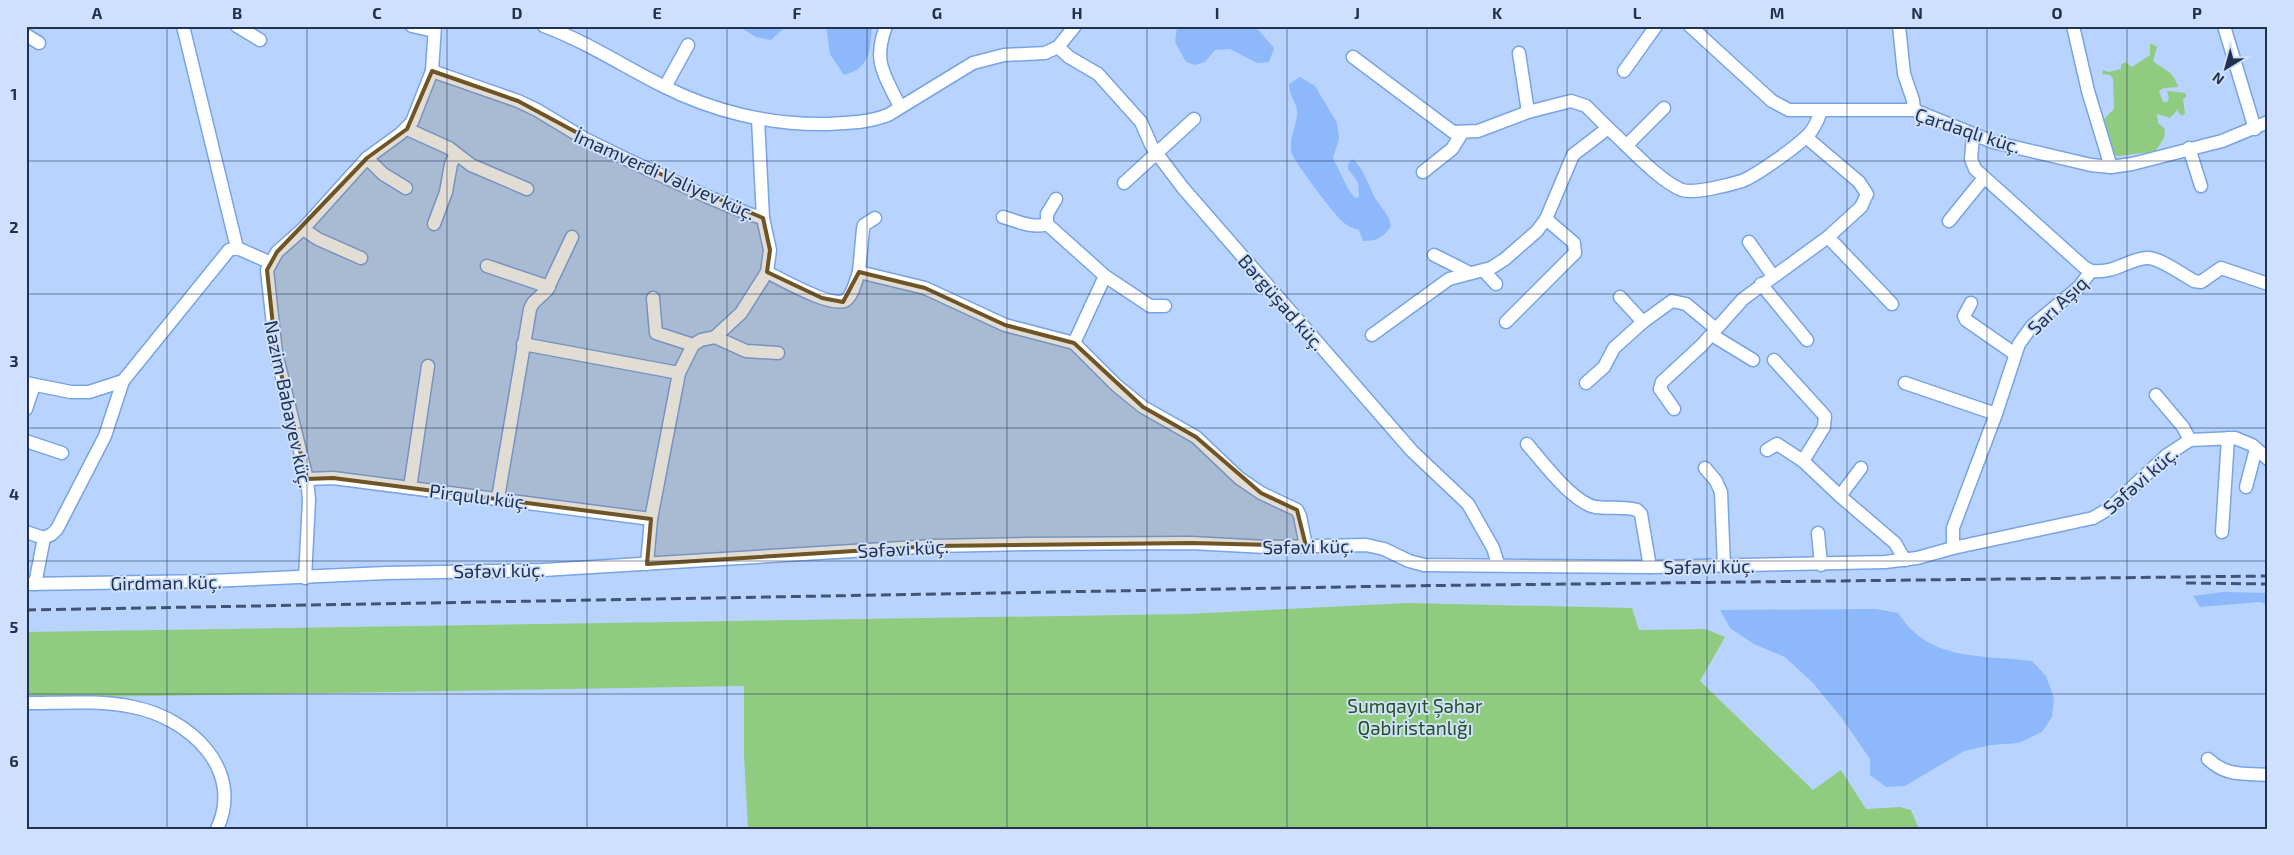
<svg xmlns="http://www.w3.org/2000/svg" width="2294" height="855" viewBox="0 0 2294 855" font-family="'Exo 2',sans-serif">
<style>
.green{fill:#90cc80}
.water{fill:#8db8fc}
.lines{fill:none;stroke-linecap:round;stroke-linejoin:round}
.minor-casing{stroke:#78a3e7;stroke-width:15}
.minor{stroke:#fff;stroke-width:12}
.rail{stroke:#415473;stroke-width:3;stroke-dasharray:10 5;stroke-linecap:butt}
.marked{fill:#6f5426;fill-opacity:0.2;stroke:#6f5426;stroke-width:4;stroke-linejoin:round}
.grid{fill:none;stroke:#21324e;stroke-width:1;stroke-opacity:0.55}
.labels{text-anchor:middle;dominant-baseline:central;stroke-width:4;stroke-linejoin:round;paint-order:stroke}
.street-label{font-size:19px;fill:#21324e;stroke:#cee0fd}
.park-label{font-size:19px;fill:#255017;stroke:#cee0fd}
.neatline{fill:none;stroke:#21324e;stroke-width:2}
.grid-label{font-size:16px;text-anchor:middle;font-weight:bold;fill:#21324e}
</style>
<rect width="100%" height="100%" fill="#b8d4fe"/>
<!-- green -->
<g class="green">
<path d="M2150,43L2157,47L2153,61C2165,71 2173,70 2178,87L2164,88L2159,91L2163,102H2167L2169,98L2167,91L2186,93V97L2183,99L2185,113L2182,116L2178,112L2179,108L2170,118L2157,114L2158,123L2165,129L2164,138L2153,155C2141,149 2126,158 2114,155L2103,120L2114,109L2113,79L2110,75L2102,74L2103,70L2109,72L2121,69V65L2125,62L2132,67L2150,55Z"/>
<polygon points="1408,603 1632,608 1639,630 1705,629 1725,637 1700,681 1813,790 1841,770 1866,809 1900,807 1911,810 1919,829 748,829 744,756 744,686 26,698 26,632 1186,614"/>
</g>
<!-- water -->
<g class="water">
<polygon points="738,26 786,26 771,40 756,37"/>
<path d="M826,26H872C870,50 871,68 844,75L830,54Z"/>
<polygon points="1177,26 1255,26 1274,48 1269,62 1257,63 1230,49 1215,50 1205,62 1195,65 1186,62 1175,42"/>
<path d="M1300,77L1315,86L1337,123L1339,139L1333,158L1348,189L1355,198L1359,197L1358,182L1348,169V164L1353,159C1364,170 1368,184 1375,198C1381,208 1389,214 1391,226C1383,238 1377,241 1363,241L1359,230C1352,228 1347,226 1342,221C1333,213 1296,164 1292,154C1288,138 1297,127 1297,112C1297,103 1289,96 1289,84Z"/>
<polygon points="2223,592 2268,593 2268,605 2260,602 2200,607 2193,596"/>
<path d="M1876,609L1898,613C1903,619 1907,626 1913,631C1942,660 1994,656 2032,661L2046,676L2054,698L2052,717L2042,732L2019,743L1991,745L1964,751L1905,786L1886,787L1870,775V759L1841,717L1813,683L1785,657L1754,644L1730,628L1720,610Z"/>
</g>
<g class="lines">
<defs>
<g id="minor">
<polyline points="183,26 237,248"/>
<polyline points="237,26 260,40"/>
<polyline points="412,26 434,31"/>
<path d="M544,26C585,41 623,66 663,86C712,111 769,125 825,124C847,123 867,123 888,115L973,63L1004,55L1045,53L1058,47L1075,26"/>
<path d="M886,26C872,63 885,75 900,107"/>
<polyline points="1690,26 1772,101 1789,110 1914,110 1993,142 2091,165 2111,167 2132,164 2222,141 2268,122"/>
<polyline points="1899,26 1904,74 1913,100 1914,110"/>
<polyline points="2073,26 2088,91 2111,167"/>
<polyline points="2224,26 2255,129"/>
<polyline points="26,35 39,43"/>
<polyline points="1058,47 1069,57 1098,74 1141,122 1152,147 1183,188 1412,451 1468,504 1493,548 1498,564"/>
<polyline points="1519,53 1528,112"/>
<polyline points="1353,57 1453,132 1478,131 1528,112 1571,101 1586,106 1608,128"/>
<polyline points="432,71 518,101 537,110 585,139 628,160 708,197 749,214 763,218 770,250 767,272 741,313 715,337 701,340 693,345 679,373 651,519 647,564"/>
<polyline points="1624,71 1656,26"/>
<polyline points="665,87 688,45"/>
<polyline points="758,119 763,218"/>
<polyline points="407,129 449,148 471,165 527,189"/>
<polyline points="1973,136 1971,159 1975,169 2084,267 2091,271"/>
<polyline points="1806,137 1859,182 1867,194 1861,207 1828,237"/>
<polyline points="1627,145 1664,108"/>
<polyline points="2189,148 2201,186"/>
<polyline points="367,158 383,174 406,188"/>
<polyline points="1423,172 1452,149 1462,133"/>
<polyline points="1124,183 1194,119"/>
<path d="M1003,217C1017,221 1033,229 1047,224"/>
<polyline points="1949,221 1983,179"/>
<polyline points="434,224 446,192 451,164 456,154"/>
<polyline points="303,229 318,239 361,258"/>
<polyline points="1749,242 1773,276"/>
<polyline points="1434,255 1470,273"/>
<polyline points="487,266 549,287"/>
<polyline points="1484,271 1496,284"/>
<path d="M767,272C781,279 833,309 846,300C853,295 856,280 859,272L925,288L1005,325L1074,343L1105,276L1047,224V214L1056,199"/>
<polyline points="859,272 863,229 864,225 875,218"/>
<polyline points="1105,276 1150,306 1165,306"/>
<polyline points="1761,284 1807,340"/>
<polyline points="1620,297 1643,322"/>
<polyline points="653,298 656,333 693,345"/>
<polyline points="1971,303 1964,316 1966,320 2015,354"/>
<polyline points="1506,322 1575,253 1574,243 1546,219"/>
<path d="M1372,335L1449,279L1491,268L1505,259L1537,231L1546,219L1573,155L1608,128C1627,145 1659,181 1682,190C1694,194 1729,185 1742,181C1757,175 1793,149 1806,137C1813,131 1818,120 1821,111"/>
<polyline points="1712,335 1753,360"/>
<polyline points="715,337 746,351 778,353"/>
<polyline points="1074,343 1116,385 1143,407 1196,437 1239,478 1261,493 1297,510 1300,516 1306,546"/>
<polyline points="523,344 679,373"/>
<polyline points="1774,360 1825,416 1824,427 1803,461"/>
<polyline points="26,383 71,392 89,392 123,381"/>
<polyline points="1586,383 1604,367 1614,348 1643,322 1672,301 1686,304 1716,329"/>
<polyline points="1905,383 1996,414"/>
<polyline points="2156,395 2183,427 2190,440"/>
<polyline points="26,409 34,385"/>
<polyline points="1674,409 1660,389 1662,382 1702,345 1743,299 1828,237 1892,304"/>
<polyline points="26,441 62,453"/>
<path d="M1527,444C1542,461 1572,502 1595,507C1609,509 1624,506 1637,510L1641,514L1650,567"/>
<polyline points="1767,450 1777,444 1803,461 1840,496 1895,543 1905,560"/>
<polyline points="1705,468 1716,481 1721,492 1724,566"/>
<polyline points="307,479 333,478 651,519"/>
<polyline points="2246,487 2256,449"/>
<polyline points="410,488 428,366"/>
<polyline points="1840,496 1861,468"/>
<polyline points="498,498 530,309 533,303 547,290 572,237"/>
<polyline points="26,532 44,538 52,534 57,529 105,436 123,381 229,250 237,248 269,262"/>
<polyline points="2222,532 2228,438"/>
<polyline points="1818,533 1821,565"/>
<path d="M1953,548V528L1996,414L2019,344L2032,326L2079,287L2091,271C2116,274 2129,258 2148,258C2160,258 2183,275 2194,281L2201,282L2221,268L2268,284"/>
<polyline points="305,578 309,500 307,479 276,353 267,270 277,252 303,229 367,158 400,134 412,122 432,71 435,26"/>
<polyline points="26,584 210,581 386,573 543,570 934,546 1029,544 1191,543 1266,547 1366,545 1384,549 1409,561 1424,565 1650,567 1885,562 1917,558 1953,548 2093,518 2110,508 2167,455 2190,440 2235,438 2252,445 2268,459"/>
<polyline points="35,584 44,538"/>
<path d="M26,703C61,703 99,700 133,707C189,718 245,769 217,829"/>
<path d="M2208,759C2227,777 2243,773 2268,775"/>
</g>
</defs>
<!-- minor casing -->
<use href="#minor" class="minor-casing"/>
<!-- minor -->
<use href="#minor" class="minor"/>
<!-- rail -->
<g class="rail">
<polyline points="2186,583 2268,584"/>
<polyline points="26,610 1396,586 2268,576"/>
</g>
</g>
<!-- marked area -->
<path class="marked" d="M432,71L518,101L628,160L763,218L770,250L767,272L822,298L843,302L859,272L925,288L1005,325L1074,343L1143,407L1196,437L1261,493L1297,510L1306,546L1191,543L934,546L647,564L651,519L333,478L307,479L276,353L267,270L277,252L367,158L407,129Z"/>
<!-- grid -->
<path class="grid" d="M167,26V829M307,26V829M447,26V829M587,26V829M727,26V829M867,26V829M1007,26V829M1147,26V829M1287,26V829M1427,26V829M1567,26V829M1707,26V829M1847,26V829M1987,26V829M2127,26V829M26,161H2268M26,294H2268M26,428H2268M26,561H2268M26,694H2268"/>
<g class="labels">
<!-- street labels -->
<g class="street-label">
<text transform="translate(1968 130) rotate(18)">Çardaqlı küç.</text>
<text transform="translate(665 174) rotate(24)">İmamverdi Vəliyev küç.</text>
<text transform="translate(1282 302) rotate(49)">Bərgüşad küç.</text>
<text transform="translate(2057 305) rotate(-44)">Sarı Aşıq</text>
<text transform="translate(289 404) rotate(78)">Nazim Babayev küç.</text>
<text transform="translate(2140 480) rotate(-41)">Səfəvi küç.</text>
<text transform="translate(479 496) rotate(7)">Pirqulu küç.</text>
<text transform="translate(1308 546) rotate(-1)">Səfəvi küç.</text>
<text transform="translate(903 548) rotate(-3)">Səfəvi küç.</text>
<text transform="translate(1709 566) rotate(-1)">Səfəvi küç.</text>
<text transform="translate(499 570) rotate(-1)">Səfəvi küç.</text>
<text transform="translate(166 582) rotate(-1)">Girdman küç.</text>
</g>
<!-- park labels -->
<g class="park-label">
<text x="1415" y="705">Sumqayıt Şəhər<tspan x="1415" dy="22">Qəbiristanlığı</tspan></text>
</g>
</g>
<!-- border -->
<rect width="2294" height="855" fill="none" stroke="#cee0fd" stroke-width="55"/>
<!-- north arrow -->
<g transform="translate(2226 68) rotate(217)" stroke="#cee0fd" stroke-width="4" paint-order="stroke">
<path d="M0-4L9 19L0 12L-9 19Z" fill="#21324e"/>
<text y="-8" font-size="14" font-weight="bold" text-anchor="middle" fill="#21324e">N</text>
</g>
<rect x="28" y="28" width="2238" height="800" class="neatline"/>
<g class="grid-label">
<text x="97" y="19">A</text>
<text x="237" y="19">B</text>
<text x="377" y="19">C</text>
<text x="517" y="19">D</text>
<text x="657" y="19">E</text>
<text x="797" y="19">F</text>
<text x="937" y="19">G</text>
<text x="1077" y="19">H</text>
<text x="1217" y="19">I</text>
<text x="1357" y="19">J</text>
<text x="1497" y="19">K</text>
<text x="1637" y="19">L</text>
<text x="1777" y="19">M</text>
<text x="1917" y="19">N</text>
<text x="2057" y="19">O</text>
<text x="2197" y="19">P</text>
<text x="14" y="100">1</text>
<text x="14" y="233">2</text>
<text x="14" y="367">3</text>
<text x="14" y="500">4</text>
<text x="14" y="633">5</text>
<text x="14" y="767">6</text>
</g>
</svg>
